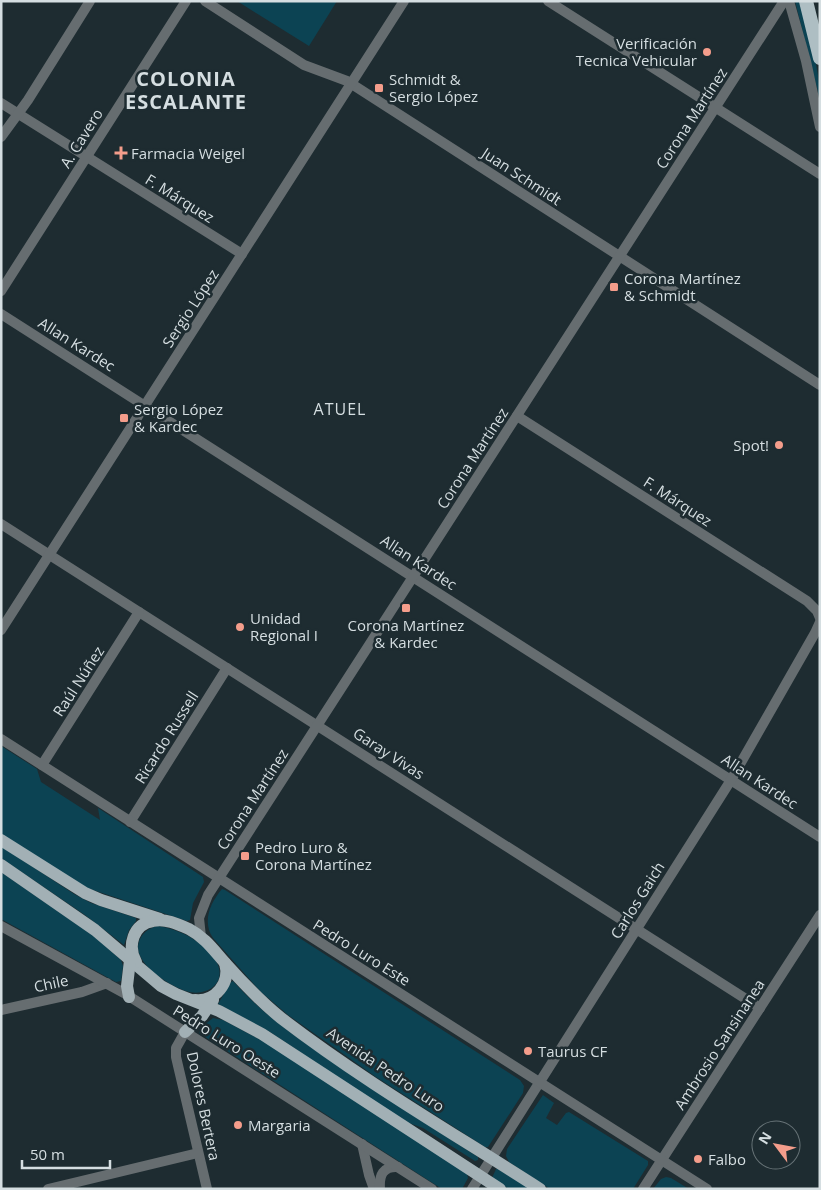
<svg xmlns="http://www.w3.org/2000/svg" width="821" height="1190" viewBox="0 0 821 1190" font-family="'Open Sans',sans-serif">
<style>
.green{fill:#0c4353}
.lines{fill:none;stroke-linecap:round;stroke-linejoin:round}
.minor{stroke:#666d70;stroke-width:10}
.tertiary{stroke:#666d70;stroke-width:10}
.primary{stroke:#a2b0b5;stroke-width:12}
.trunk{stroke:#aebec3;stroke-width:14}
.poi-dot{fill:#f49d8b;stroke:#1e2c31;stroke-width:2}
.labels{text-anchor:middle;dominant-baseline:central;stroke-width:5;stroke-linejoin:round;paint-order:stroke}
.poi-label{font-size:15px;fill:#d5dee1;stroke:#1e2c31;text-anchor:start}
.street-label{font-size:15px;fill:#d5dee1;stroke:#1e2c31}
.neighbourhood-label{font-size:16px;letter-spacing:1px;fill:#d5dee1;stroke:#1e2c31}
.district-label{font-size:20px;font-weight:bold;letter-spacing:1px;fill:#d5dee1;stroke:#1e2c31}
</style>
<rect width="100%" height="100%" fill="#1e2c31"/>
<!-- green -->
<g class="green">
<polygon points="237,1 337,1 309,46"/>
<path d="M795,1H800C808,34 820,67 820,100Z"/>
<polygon points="1,746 37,769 41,782 100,820 98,808 203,877 204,882 193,903 190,920 187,921 87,888 1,835"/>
<polygon points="1,846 74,894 91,903 136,918 136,921 129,930 124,945 85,915 1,858"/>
<polygon points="1,872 95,937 121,960 123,966 121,981 116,982 1,919"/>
<path d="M222,889L225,890L520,1080L524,1086L523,1093L488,1147H485L482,1145L376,1077L288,1015L261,992L213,938C202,922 210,903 222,889Z"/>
<path d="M158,926C180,929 209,944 218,965C226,986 203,997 186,991C168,985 129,961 140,939C144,931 150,928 158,926Z"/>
<path d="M233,981C264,1016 302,1041 340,1067C386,1098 432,1127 478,1157V1160L475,1161L423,1128L409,1123L378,1104L270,1032L218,1004L231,982Z"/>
<polygon points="213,1018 223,1020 274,1047 467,1174 468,1178 462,1189 442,1189 199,1033 199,1029"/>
<polygon points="543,1095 554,1103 546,1118 557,1125 566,1113 569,1112 648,1161 648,1165 633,1189 550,1189 509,1162 506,1156 507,1149"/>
<polygon points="496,1169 498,1169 530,1189 509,1189 492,1178"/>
<polygon points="666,1177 671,1178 689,1189 653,1189 661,1179"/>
</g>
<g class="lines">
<!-- minor -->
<g class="minor">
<polyline points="205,1 304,65 347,81 820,385"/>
<polyline points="548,1 820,174"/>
<polyline points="1,103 242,254"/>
<polyline points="1,137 28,100 90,1"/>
<polyline points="1,291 186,1"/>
<polyline points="1,314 820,837"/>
<polyline points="517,416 807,601 817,611 820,618"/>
<polyline points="1,524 760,1008"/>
<polyline points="42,765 139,612"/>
<polyline points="130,822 227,668"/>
<polyline points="1,1010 82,992 107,983"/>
<polyline points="185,1032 176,1048 176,1057 207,1189"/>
<polyline points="362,1144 369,1175 374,1189"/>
<polyline points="48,1189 198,1153"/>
<path d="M380,1189C379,1175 383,1166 398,1167"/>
<polyline points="472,1189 731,780 815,633 820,622"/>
<polyline points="643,1189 820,915"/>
</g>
<!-- tertiary -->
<g class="tertiary">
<polyline points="789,1 806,61 820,127"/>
<polyline points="1,630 404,1"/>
<polyline points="1,739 707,1189"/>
<polyline points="1,926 124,993 432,1189"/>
<polyline points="201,937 199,918 208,895 784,1"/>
</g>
<!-- primary -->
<g class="primary">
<polyline points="1,840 85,893 101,900 160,919"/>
<polyline points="1,865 95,930 161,986 176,994 219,1011 262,1034 500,1189"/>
<path d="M136,962C127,946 133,924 153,921C165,918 178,924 189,929C206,938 215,952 227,965C244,984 261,1002 281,1018C363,1081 453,1133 540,1189"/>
<polyline points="129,997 127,986 131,952"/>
<path d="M195,1000C215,1002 231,983 225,963"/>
<polyline points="185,1032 202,1016 213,1000"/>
</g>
<!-- trunk -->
<polyline class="trunk" points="806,1 820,58"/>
</g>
<!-- markers -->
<g class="poi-dot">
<circle cx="707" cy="52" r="5"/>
<rect x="374" y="83" width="10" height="10" rx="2.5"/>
<path d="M118.5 145.5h5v5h5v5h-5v5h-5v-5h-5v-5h5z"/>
<rect x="609" y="282" width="10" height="10" rx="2.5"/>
<rect x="119" y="413" width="10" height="10" rx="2.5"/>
<circle cx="779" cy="445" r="5"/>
<rect x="401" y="603" width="10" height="10" rx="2.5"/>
<circle cx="240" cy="627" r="5"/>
<rect x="240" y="851" width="10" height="10" rx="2.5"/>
<circle cx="528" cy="1051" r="5"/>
<circle cx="238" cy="1125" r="5"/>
<circle cx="698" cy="1159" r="5"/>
</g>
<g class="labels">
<!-- poi labels -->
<g class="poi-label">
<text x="697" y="43" text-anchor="end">Verificación<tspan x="697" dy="17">Tecnica Vehicular</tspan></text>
<text x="389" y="79">Schmidt &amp;<tspan x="389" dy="17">Sergio López</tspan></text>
<text x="131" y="153">Farmacia Weigel</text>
<text x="624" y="278">Corona Martínez<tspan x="624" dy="17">&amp; Schmidt</tspan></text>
<text x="134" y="409">Sergio López<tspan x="134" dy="17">&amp; Kardec</tspan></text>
<text x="769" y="445" text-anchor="end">Spot!</text>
<text x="250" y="618">Unidad<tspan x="250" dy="17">Regional I</tspan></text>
<text x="406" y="625" text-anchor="middle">Corona Martínez<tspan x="406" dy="17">&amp; Kardec</tspan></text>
<text x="255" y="847">Pedro Luro &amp;<tspan x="255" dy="17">Corona Martínez</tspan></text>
<text x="538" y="1051">Taurus CF</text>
<text x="248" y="1125">Margaria</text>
<text x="708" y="1159">Falbo</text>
</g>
<!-- street labels -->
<g class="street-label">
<text transform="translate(691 118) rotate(-57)">Corona Martínez</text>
<text transform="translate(81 138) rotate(-58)">A. Cavero</text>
<text transform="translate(522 176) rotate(33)">Juan Schmidt</text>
<text transform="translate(180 198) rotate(32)">F. Márquez</text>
<text transform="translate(190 308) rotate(-57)">Sergio López</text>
<text transform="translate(77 344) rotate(32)">Allan Kardec</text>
<text transform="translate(472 458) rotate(-57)">Corona Martínez</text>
<text transform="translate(678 501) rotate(33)">F. Márquez</text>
<text transform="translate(419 562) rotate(33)">Allan Kardec</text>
<text transform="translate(78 681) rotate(-57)">Raúl Núñez</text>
<text transform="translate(166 737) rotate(-58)">Ricardo Russell</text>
<text transform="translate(389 753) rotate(33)">Garay Vivas</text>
<text transform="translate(760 781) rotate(33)">Allan Kardec</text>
<text transform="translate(252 799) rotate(-57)">Corona Martínez</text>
<text transform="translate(637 900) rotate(-58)">Carlos Gaich</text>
<text transform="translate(362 952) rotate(32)">Pedro Luro Este</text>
<text transform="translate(51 983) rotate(-12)">Chile</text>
<text transform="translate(227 1041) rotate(32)">Pedro Luro Oeste</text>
<text transform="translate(719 1044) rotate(-57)">Ambrosio Sansinanea</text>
<text transform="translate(386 1069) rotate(34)">Avenida Pedro Luro</text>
<text transform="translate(204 1106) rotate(78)">Dolores Bertera</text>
</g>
<!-- neighbourhood labels -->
<g class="neighbourhood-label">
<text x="340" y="409">ATUEL</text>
</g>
<!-- district labels -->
<g class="district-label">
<text x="186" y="78">COLONIA<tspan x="186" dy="23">ESCALANTE</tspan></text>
</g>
</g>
<!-- border -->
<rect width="821" height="1190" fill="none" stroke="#d5dee1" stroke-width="5"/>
<!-- north arrow -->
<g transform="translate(776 1145) rotate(302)"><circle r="24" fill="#1e2c31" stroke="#677377"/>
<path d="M0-4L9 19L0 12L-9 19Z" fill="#f49d8b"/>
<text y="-8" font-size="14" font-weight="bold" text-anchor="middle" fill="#d5dee1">N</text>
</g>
<!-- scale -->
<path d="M22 1160v8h88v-8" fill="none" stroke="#d5dee1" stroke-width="2.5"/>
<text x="30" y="1160" font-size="15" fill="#d5dee1" stroke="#1e2c31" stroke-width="4" paint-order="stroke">50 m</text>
</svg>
